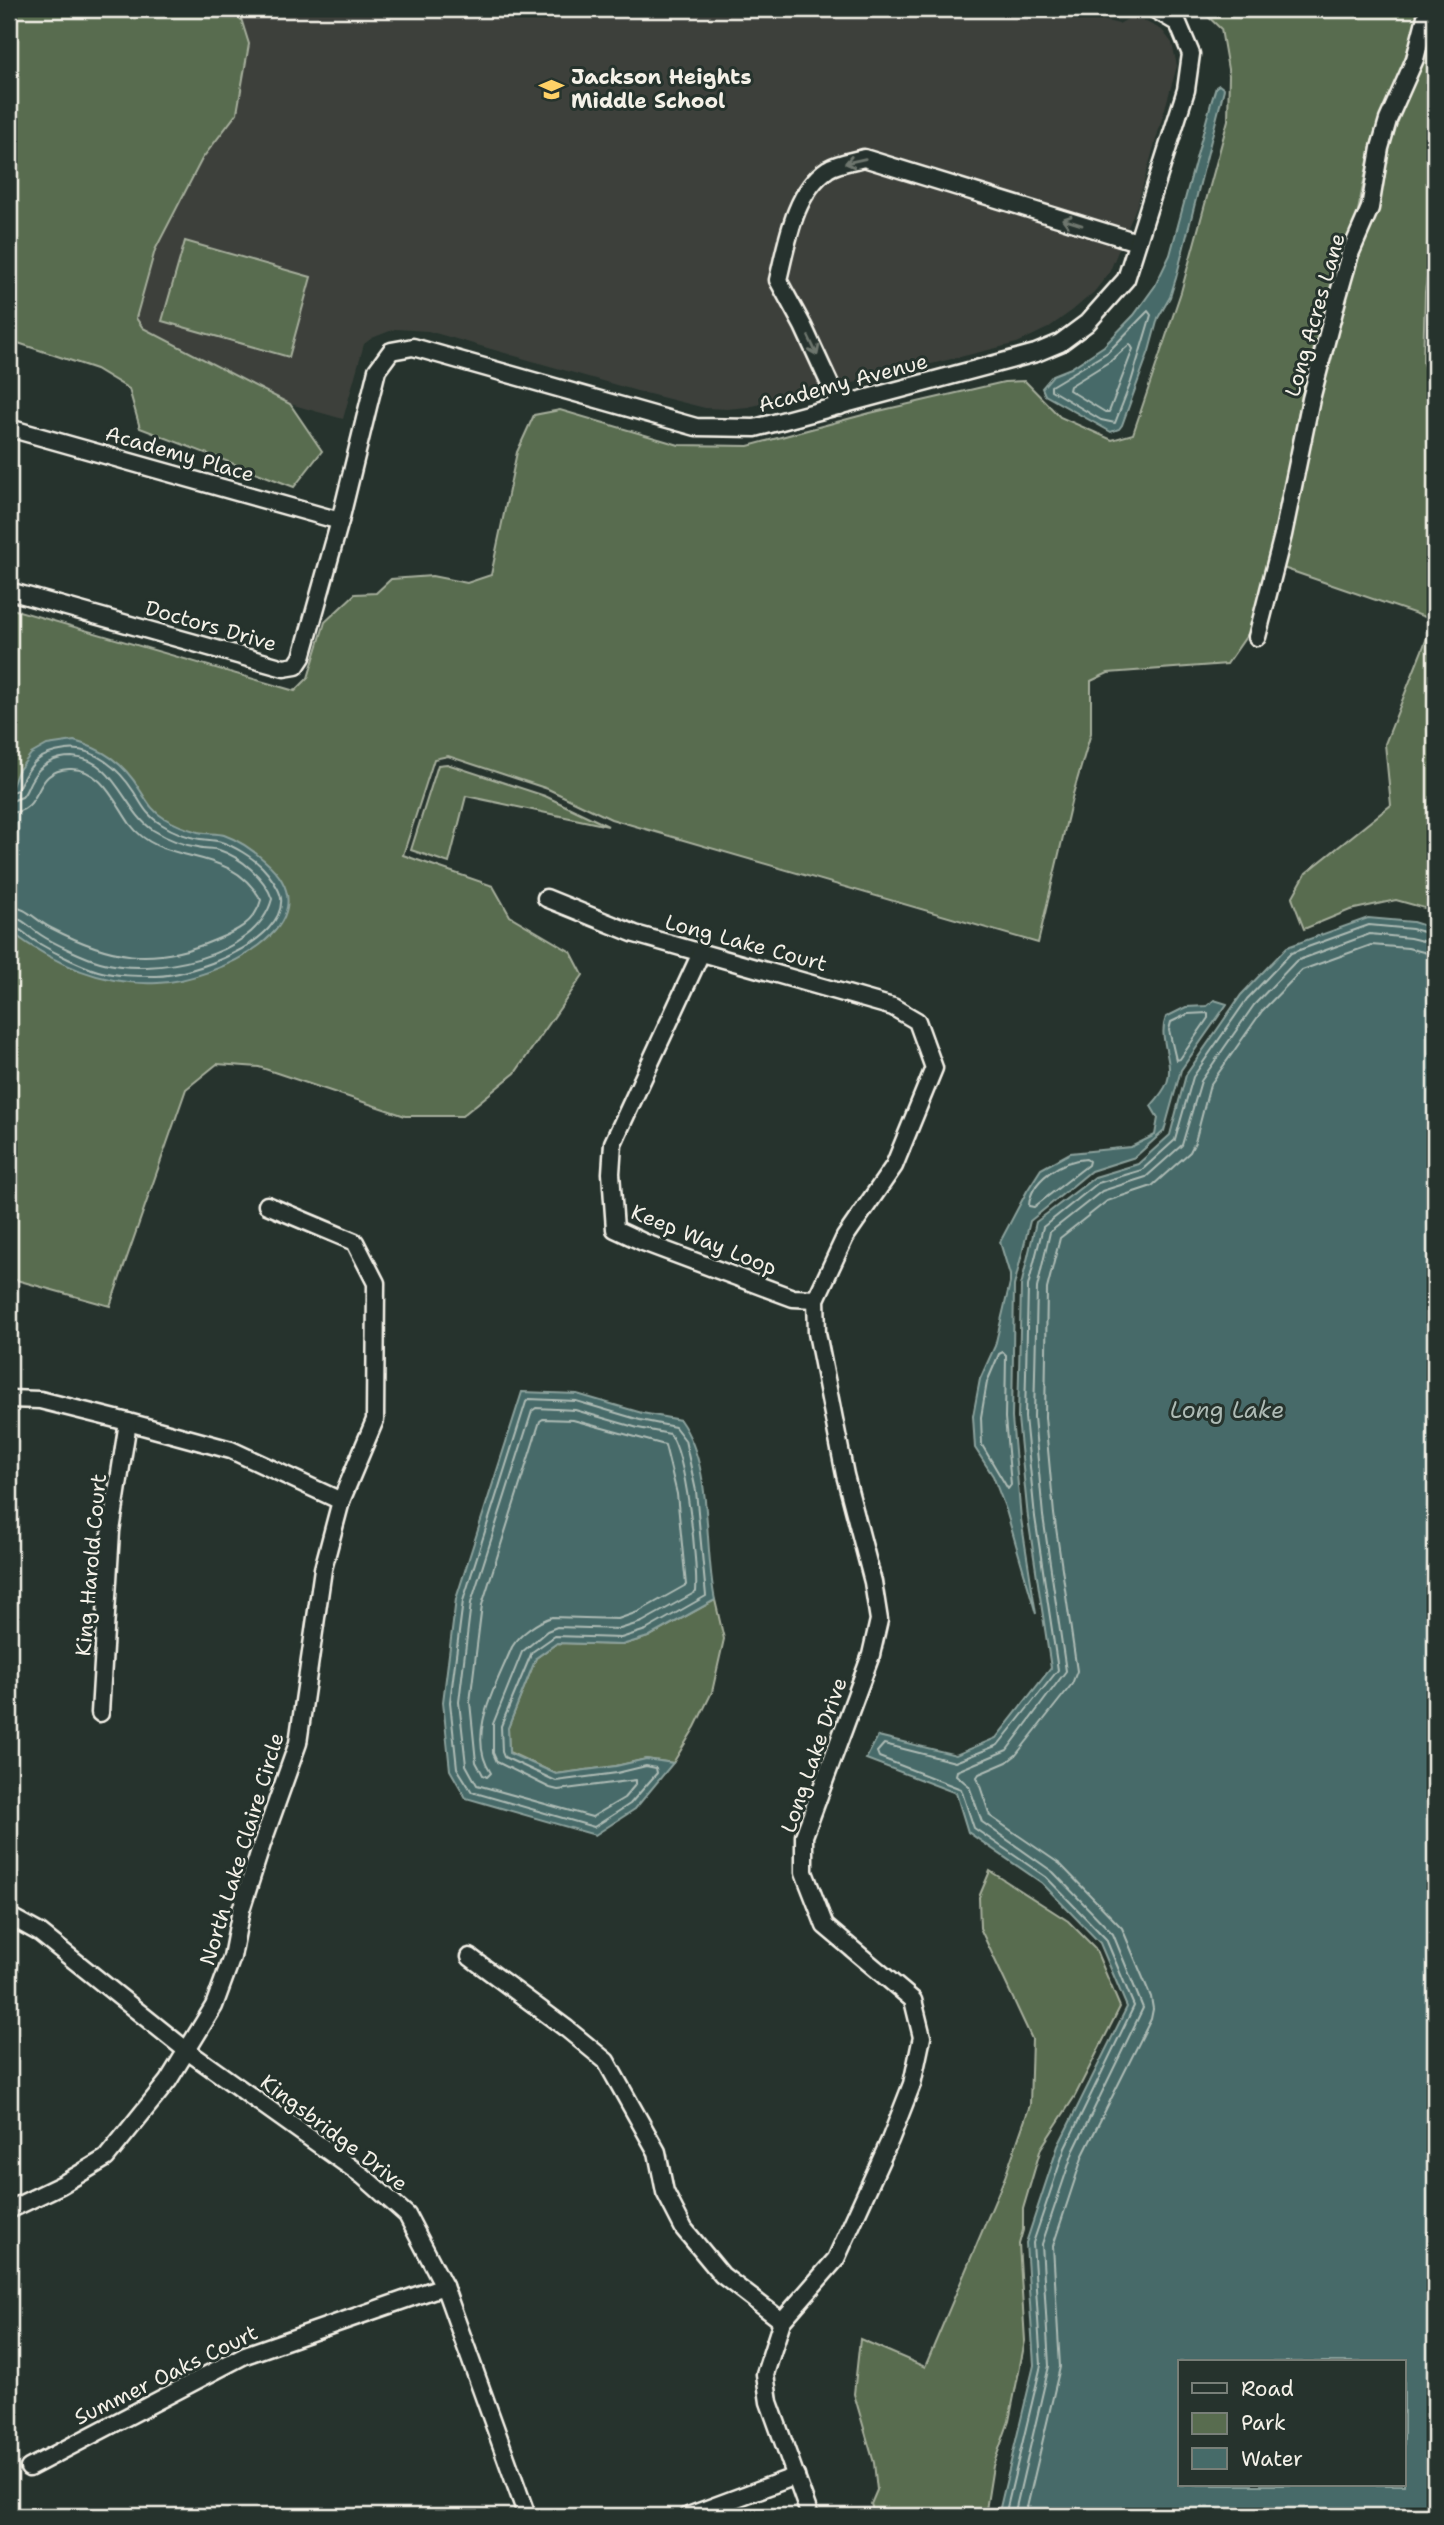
<svg xmlns="http://www.w3.org/2000/svg" width="1444" height="2525" viewBox="0 0 1444 2525" font-family="'Shantell Sans',sans-serif">
<style>
.built{fill:#3c413b}
.green{fill:#586c4f;stroke:#a6ae9c;stroke-width:2}
.water{fill:#466b69;stroke:#8ca19c;stroke-width:2;fill-rule:evenodd}
.lines{fill:none;stroke-linecap:round;stroke-linejoin:round}
.shore{stroke:#aebbb5;stroke-width:2}
.street-casing{stroke:#f4f1e8;stroke-width:21}
.street{stroke:#26332d;stroke-width:16}
.oneway{stroke:#6e766e}
.labels{text-anchor:middle;dominant-baseline:central;stroke-width:6;stroke-linejoin:round;paint-order:stroke}
.poi-label{font-size:21px;font-weight:bold;fill:#f4f1e8;stroke:#26332d;text-anchor:start}
.street-label{font-size:21px;fill:#f4f1e8;stroke:#26332d}
.water-label{font-size:23px;font-style:italic;fill:#aebbb5;stroke:#26332d}
</style>
<rect width="100%" height="100%" fill="#26332d"/>
<filter id="ink" filterUnits="userSpaceOnUse"><feTurbulence type="fractalNoise" baseFrequency=".0143" numOctaves="2"/><feDisplacementMap in="SourceGraphic" scale="14" xChannelSelector="R" yChannelSelector="G"/><feConvolveMatrix kernelMatrix="1 2 1 2 8 2 1 2 1" color-interpolation-filters="sRGB"/></filter>
<g filter="url(#ink)">
<!-- built -->
<polygon class="built" points="238,9 1057,9 1119,24 1131,17 1144,21 1162,30 1172,43 1177,66 1138,203 1109,273 1094,292 1073,310 1048,328 1017,343 858,382 748,407 727,409 705,408 637,391 428,331 395,329 372,338 364,344 343,419 290,404 143,328 136,318 155,250 202,159 237,113 249,44"/>
<!-- green -->
<g class="green">
<polygon points="9,9 238,9 249,44 237,113 202,159 155,250 136,318 143,328 290,404 322,451 294,487 140,428 129,389 96,369 9,340"/>
<polygon points="1200,9 1420,9 1412,38 1391,97 1372,141 1356,221 1306,373 1288,470 1254,625 1227,664 1108,673 1091,681 1091,733 1073,794 1038,943 611,819 548,789 448,756 434,759 403,855 493,886 510,916 571,952 583,975 515,1073 462,1116 405,1116 259,1067 217,1064 186,1089 110,1306 9,1278 9,608 295,691 308,678 325,622 355,594 376,593 391,579 432,576 467,583 491,575 517,452 534,415 560,410 679,445 748,446 870,413 1004,382 1025,381 1060,417 1112,440 1133,434 1181,292 1228,120 1229,75 1221,29"/>
<polygon points="1435,12 1435,263 1427,278 1425,292 1423,363 1435,406 1435,911 1396,900 1350,910 1304,929 1292,898 1306,873 1391,805 1385,744 1434,620 1283,568 1319,400 1346,298 1358,256 1377,210 1388,149 1396,123 1423,61"/>
<polygon points="185,241 311,277 289,357 162,321"/>
<polygon points="447,764 545,796 608,826 466,796 449,863 411,850 438,765"/>
<polygon points="715,1600 724,1639 712,1692 695,1727 673,1763 646,1759 616,1766 556,1774 509,1752 508,1728 536,1658 557,1643 622,1645 648,1637"/>
<polygon points="990,1871 1068,1921 1095,1948 1120,2007 1075,2096 1041,2148 1023,2209 1023,2230 1019,2244 1025,2341 1009,2421 993,2466 985,2516 875,2516 871,2504 877,2490 874,2463 854,2394 860,2339 925,2367 1005,2177 1030,2105 1032,2039 980,1928 979,1897"/>
</g>
<!-- water -->
<g class="water">
<polygon points="1219,85 1224,89 1176,278 1170,297 1158,318 1149,351 1122,425 1119,429 1111,432 1045,395 1042,388 1053,375 1071,368 1104,346 1134,315 1155,286 1170,255 1211,103 1216,87"/>
<path d="M74,741C103,749 124,763 140,790C147,801 152,811 164,818C174,824 187,829 198,832C207,834 216,833 224,835C238,840 254,851 265,861C339,925 212,981 158,983C103,986 54,964 11,932L9,930V794L18,771L31,754L47,745Z"/>
<path d="M1368,918L1413,922L1435,929V2516H998L1034,2365L1026,2243L1058,2146L1127,2007L1100,1943L1042,1883L968,1832L956,1793L866,1759L878,1736L956,1755L996,1738L1051,1668L1028,1518L1018,1418L1021,1286L1036,1222L1095,1177L1138,1164L1170,1135L1186,1075L1241,995L1287,947ZM1404,2362V2485H1180V2362Z"/>
<path d="M1214,1000L1227,1004L1181,1070L1164,1131L1135,1157L1091,1171L1030,1221L1014,1286L1012,1418L1021,1519L1036,1614L1006,1510L993,1476L975,1448L973,1416L980,1379L995,1346L1010,1283V1275L1000,1242L1027,1191L1041,1169L1070,1153L1131,1147L1155,1135L1158,1118L1151,1106C1157,1099 1164,1091 1167,1083C1175,1061 1157,1040 1166,1017L1186,1007L1207,1006Z"/>
<path d="M522,1392L577,1394L642,1413L680,1420C714,1468 703,1543 715,1600L648,1637L622,1645L557,1643L536,1658L508,1728L509,1753L556,1774L616,1766L646,1759L673,1763L635,1809L595,1835L466,1798L450,1770L443,1702L456,1599Z"/>
</g>
<g class="lines">
<!-- shore -->
<g class="shore">
<polygon points="1148,311 1151,315 1131,382 1115,423 1101,420 1051,390 1051,386 1108,352"/>
<polygon points="1130,344 1133,349 1109,412 1105,412 1069,390 1070,386 1112,360"/>
<path d="M9,793L17,790C30,765 35,754 66,750C94,746 120,770 134,792C142,805 147,816 161,824C172,831 187,837 200,839C207,840 215,840 221,842C234,846 252,857 262,867C268,873 280,889 281,898C286,942 190,976 156,976C137,976 115,976 98,971C81,966 55,953 40,944C29,939 21,927 9,926"/>
<path d="M9,802L22,797C27,792 28,785 32,779C40,764 56,757 72,757C116,759 123,810 153,830C166,838 183,845 198,847C204,849 212,848 219,850C241,857 265,878 272,899C256,959 151,977 100,962C85,958 53,943 41,935C30,928 22,917 9,917"/>
<path d="M9,813C46,811 30,771 69,769C101,767 115,803 130,824C163,869 229,842 261,900C255,923 235,932 215,940C152,967 109,958 51,928C36,921 27,907 9,906"/>
<polygon points="1208,1013 1208,1018 1180,1059 1176,1060 1169,1030 1171,1022 1188,1014"/>
<path d="M1086,1159L1089,1161L1088,1165L1034,1207L1029,1206C1030,1180 1062,1160 1086,1159Z"/>
<polygon points="1003,1352 1006,1355 1005,1418 1011,1485 1008,1489 982,1445 981,1417 987,1382 999,1354"/>
<polygon points="529,1399 576,1401 640,1420 675,1427 685,1440 696,1491 706,1596 646,1630 621,1638 555,1636 532,1652 501,1726 502,1752 504,1757 556,1781 617,1773 646,1766 656,1768 657,1773 630,1804 594,1827 472,1792 457,1768 450,1702 463,1601 526,1402"/>
<path d="M536,1408L575,1410L638,1428L670,1434C686,1454 698,1564 696,1592L642,1622L620,1629L557,1627L547,1631L522,1652L493,1724V1753L497,1762L550,1788L558,1790L636,1780V1784L624,1798L592,1817L477,1785L466,1765L459,1702L471,1603L532,1411Z"/>
<path d="M543,1419L573,1420L665,1445L677,1494L686,1585L638,1612L618,1619L552,1617C537,1622 520,1634 512,1647C497,1684 465,1735 491,1773L487,1777L483,1775L476,1762L470,1702L482,1605L540,1421Z"/>
<polyline points="1005,2516 1041,2365 1033,2243 1065,2148 1134,2006 1106,1939 1046,1877 974,1828 961,1789 879,1757 877,1752 884,1744 955,1762 998,1745 1058,1670 1035,1517 1025,1417 1028,1286 1043,1227 1098,1183 1142,1170 1175,1140 1193,1077 1247,999 1291,953 1369,925 1412,929 1435,935"/>
<polyline points="1014,2516 1049,2366 1042,2244 1073,2152 1143,2008 1113,1934 1053,1872 982,1822 969,1786 956,1775 957,1771 1007,1750 1066,1671 1043,1516 1034,1417 1037,1288 1050,1232 1102,1191 1146,1177 1182,1145 1201,1081 1254,1005 1296,961 1370,934 1410,938 1435,944"/>
<polyline points="1025,2516 1060,2367 1053,2246 1083,2155 1151,2019 1153,2009 1151,1997 1122,1928 1060,1864 990,1816 977,1777 979,1774 1007,1762 1016,1755 1072,1684 1077,1671 1054,1514 1045,1417 1047,1289 1060,1238 1107,1201 1152,1186 1190,1152 1195,1142 1210,1085 1262,1011 1302,970 1371,945 1408,948 1435,955"/>
</g>
<defs>
<g id="street">
<path d="M840,406L803,326L778,280C787,243 794,192 828,169C838,163 853,161 864,158L1137,242"/>
<polyline points="9,428 340,521"/>
<polyline points="9,591 284,668 296,666 302,657 340,521 377,370 391,351 413,347 696,427 755,428 1036,353 1060,343 1087,323 1126,279 1186,90 1191,54 1178,23 1154,9"/>
<polyline points="1257,637 1283,535 1311,399 1338,296 1350,254 1370,208 1380,148 1388,120 1415,59 1428,9"/>
<polyline points="546,898 635,934 893,1007 917,1021 934,1068 894,1166 845,1237 816,1299 817,1333 845,1475 873,1582 879,1620 871,1655 804,1836 804,1872 825,1926 913,2000 922,2037 912,2084 890,2140 836,2259 782,2321 765,2374 769,2402 810,2516"/>
<polyline points="701,953 613,1143 611,1173 615,1229 643,1242 793,1298 816,1299"/>
<polyline points="9,1399 40,1400 128,1422 231,1450 341,1501"/>
<polyline points="100,1713 111,1531 128,1422"/>
<polyline points="9,1916 40,1933 186,2050 363,2176 407,2215 444,2286 527,2516"/>
<polyline points="470,1957 567,2029 606,2061 657,2152 665,2192 684,2229 722,2275 782,2321"/>
<polyline points="9,2210 61,2185 106,2158 168,2081 214,2006 232,1957 241,1910 262,1844 298,1743 323,1569 341,1501 375,1420 376,1283 355,1242 267,1205"/>
<polyline points="29,2468 245,2355 444,2286"/>
<polyline points="688,2516 796,2476"/>
</g>
</defs>
<!-- street casing -->
<use href="#street" class="street-casing"/>
<!-- street -->
<use href="#street" class="street"/>
</g>
<!-- one-way arrows -->
<defs><path id="oneway-shaft" d="M-6 0H5M1.5-3L5.5 0L1.5 3" fill="none" stroke-width="1.6" stroke-linecap="round" stroke-linejoin="round" transform="scale(1.75)"/></defs>
<g class="oneway">
<use href="#oneway-shaft" transform="translate(855 161) rotate(167)"/>
<use href="#oneway-shaft" transform="translate(1072 222) rotate(-163)"/>
<use href="#oneway-shaft" transform="translate(813 346) rotate(65)"/>
</g>
</g>
<!-- icons -->
<defs>
<symbol id="school-bare" viewBox="-9 -9 18 18"><path d="M0-5L7-2L0 1L-7-2ZM-4 1L0 2.5L4 1V4Q0 6-4 4Z" fill="#ffd166" stroke="#26332d" stroke-width="2.5" paint-order="stroke"/></symbol>
</defs>
<g fill-rule="evenodd">
<use href="#school-bare" x="534" y="72" width="35" height="35"/>
</g>
<g class="labels">
<!-- poi labels -->
<g class="poi-label">
<text x="571" y="77">Jackson Heights<tspan x="571" dy="24">Middle School</tspan></text>
</g>
<!-- street labels -->
<g class="street-label">
<text transform="translate(1315 315) rotate(-74)">Long Acres Lane</text>
<text transform="translate(843 383) rotate(-15)">Academy Avenue</text>
<text transform="translate(180 454) rotate(16)">Academy Place</text>
<text transform="translate(211 626) rotate(16)">Doctors Drive</text>
<text transform="translate(746 943) rotate(15)">Long Lake Court</text>
<text transform="translate(704 1240) rotate(22)">Keep Way Loop</text>
<text transform="translate(91 1565) rotate(-85)">King Harold Court</text>
<text transform="translate(814 1755) rotate(-71)">Long Lake Drive</text>
<text transform="translate(242 1849) rotate(-73)">North Lake Claire Circle</text>
<text transform="translate(334 2133) rotate(37)">Kingsbridge Drive</text>
<text transform="translate(166 2375) rotate(-26)">Summer Oaks Court</text>
</g>
<!-- water labels -->
<g class="water-label">
<text x="1227" y="1410">Long Lake</text>
</g>
</g>
<!-- margin -->
<rect width="1444" height="2525" fill="none" stroke="#26332d" stroke-width="35"/>
<rect x="18" y="18" width="1409" height="2490" fill="none" stroke="#f4f1e8" stroke-width="2.5" filter="url(#ink)"/>
<!-- legend -->
<rect x="1178" y="2360" width="228" height="126" fill="#26332d" stroke="#787f78" stroke-width="2"/>
<rect x="1192" y="2383" width="35" height="10" fill="#26332d" stroke="#787f78" stroke-width="2"/>
<text x="1241" y="2396" font-size="21" fill="#f4f1e8">Road</text>
<rect x="1192" y="2413" width="35" height="21" fill="#586c4f" stroke="#787f78" stroke-width="2"/>
<text x="1241" y="2430" font-size="21" fill="#f4f1e8">Park</text>
<rect x="1192" y="2448" width="35" height="21" fill="#466b69" stroke="#787f78" stroke-width="2"/>
<text x="1241" y="2466" font-size="21" fill="#f4f1e8">Water</text>
</svg>
